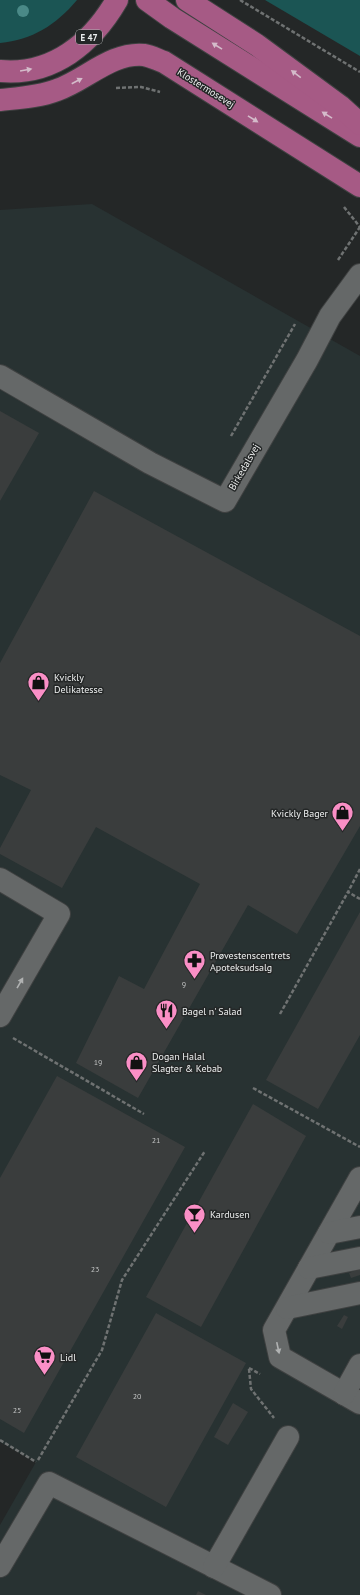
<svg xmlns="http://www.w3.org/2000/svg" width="360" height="1595" viewBox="0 0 360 1595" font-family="'PT Sans',sans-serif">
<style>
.built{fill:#283232}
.green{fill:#1b5554}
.building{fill:#3a3d3d}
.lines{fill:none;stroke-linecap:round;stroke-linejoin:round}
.minor-casing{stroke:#3f4141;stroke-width:24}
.major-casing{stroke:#3f4141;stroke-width:24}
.path{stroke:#6f7272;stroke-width:2.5;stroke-dasharray:4 2;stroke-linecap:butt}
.minor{stroke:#656868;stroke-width:22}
.major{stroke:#a65a85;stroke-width:22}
.tree{fill:#4a8987}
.oneway{fill:#d4bbca}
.oneway2{fill:#b0b2b2}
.labels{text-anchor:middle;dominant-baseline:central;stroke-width:3;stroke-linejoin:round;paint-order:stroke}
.number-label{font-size:8px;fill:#c0c2c2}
.shield{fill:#242727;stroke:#b1b3b3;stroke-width:1}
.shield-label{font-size:9px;font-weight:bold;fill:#edefef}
.street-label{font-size:10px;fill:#edefef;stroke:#242727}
.poi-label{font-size:10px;fill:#edefef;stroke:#242727;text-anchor:start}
</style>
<rect width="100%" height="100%" fill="#242727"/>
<!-- built -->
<polygon class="built" points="92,204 360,356 360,1595 0,1595 0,1525 36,1462 0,1442 0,210"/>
<!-- green -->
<g class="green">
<path d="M0,0H77C56,25 32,40 0,43Z"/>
<polygon points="265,0 360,0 360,56"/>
</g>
<!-- building -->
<g class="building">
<polygon points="0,411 39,433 0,501"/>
<polygon points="94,491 360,636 360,826 297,934 248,905 138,1098 76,1063 119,976 144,989 200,884 96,827 62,888 0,854 0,848 31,790 0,775 0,663"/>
<polygon points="360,912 360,1035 318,1109 266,1080"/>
<polygon points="57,1076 185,1147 24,1433 0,1419 0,1178"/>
<polygon points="253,1104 306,1136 201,1327 146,1297"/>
<polygon points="360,1269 360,1275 351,1278 349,1273"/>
<polygon points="156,1313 246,1363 166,1507 76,1457"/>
<polygon points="344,1315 348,1317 342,1329 337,1326"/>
<polygon points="233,1403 248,1412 228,1445 214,1437"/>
<polygon points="198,1591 206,1595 196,1595"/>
</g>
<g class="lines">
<defs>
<g id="minor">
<polyline points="0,376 150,463 225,501 307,360 330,316 360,275"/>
<polyline points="0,879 59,914 0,1016"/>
<polyline points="360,1178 274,1330 280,1357 360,1403"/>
<polyline points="329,1233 360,1227"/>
<polyline points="309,1268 360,1258"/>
<polyline points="287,1308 360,1293"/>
<polyline points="344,1394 360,1365"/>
<polyline points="0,1566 49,1483 270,1595"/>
<polyline points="214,1567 288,1437"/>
</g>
<g id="major">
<polyline points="147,0 172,18 360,136"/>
<polyline points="187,0 257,45 340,106 360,124"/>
<path d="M0,71C53,76 92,43 117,0"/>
<path d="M0,100C19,98 39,97 57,90C86,80 111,52 144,55C151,56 158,60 164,62L360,186"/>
</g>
</defs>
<!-- minor casing -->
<use href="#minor" class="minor-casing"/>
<!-- major casing -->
<use href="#major" class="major-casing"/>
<!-- path -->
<g class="path">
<polyline points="240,0 360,72"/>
<polyline points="116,88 141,87 160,92"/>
<polyline points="344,207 360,227"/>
<polyline points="338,260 360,227"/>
<polyline points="231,436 295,324"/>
<polyline points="360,869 348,892 360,899"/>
<polyline points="280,1014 348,892"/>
<polyline points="13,1038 144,1114"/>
<polyline points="253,1088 360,1147"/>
<polyline points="249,1368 260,1374"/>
<polyline points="249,1369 251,1389 274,1418"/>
<polyline points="0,1440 36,1462"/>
<polyline points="38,1460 102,1350 122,1280 205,1151"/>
</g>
<!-- minor -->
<use href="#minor" class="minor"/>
<!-- major -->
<use href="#major" class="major"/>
</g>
<!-- trees -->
<circle class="tree" cx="23" cy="11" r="6"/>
<!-- one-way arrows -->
<defs><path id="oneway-solid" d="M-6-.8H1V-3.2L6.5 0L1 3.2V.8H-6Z"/></defs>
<g class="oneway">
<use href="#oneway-solid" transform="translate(217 46) rotate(-148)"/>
<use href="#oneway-solid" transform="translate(26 70) rotate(-10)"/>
<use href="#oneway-solid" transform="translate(296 74) rotate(-143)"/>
<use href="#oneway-solid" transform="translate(77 81) rotate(-28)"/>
<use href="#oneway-solid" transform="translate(327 115) rotate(-148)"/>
<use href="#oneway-solid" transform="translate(253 119) rotate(32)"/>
</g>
<g class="oneway2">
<use href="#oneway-solid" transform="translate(20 983) rotate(-60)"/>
<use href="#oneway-solid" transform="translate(278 1348) rotate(78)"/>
</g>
<!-- icons -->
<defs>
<symbol id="shop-pin" viewBox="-11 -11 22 30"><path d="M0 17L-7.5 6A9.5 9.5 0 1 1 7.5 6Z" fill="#fa8fc6" stroke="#242727"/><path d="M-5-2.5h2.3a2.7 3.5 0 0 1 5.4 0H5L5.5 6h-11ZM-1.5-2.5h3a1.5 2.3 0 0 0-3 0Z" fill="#111"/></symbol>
<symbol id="pharmacy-pin" viewBox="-11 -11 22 30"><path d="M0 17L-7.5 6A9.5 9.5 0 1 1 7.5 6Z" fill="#fa8fc6" stroke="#242727"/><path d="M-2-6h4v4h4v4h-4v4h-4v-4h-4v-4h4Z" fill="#111"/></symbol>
<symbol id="restaurant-pin" viewBox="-11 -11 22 30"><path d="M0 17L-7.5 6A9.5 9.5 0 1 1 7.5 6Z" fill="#fa8fc6" stroke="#242727"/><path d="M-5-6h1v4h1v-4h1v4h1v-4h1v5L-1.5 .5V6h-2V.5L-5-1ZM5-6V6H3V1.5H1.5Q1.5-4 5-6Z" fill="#111"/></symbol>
<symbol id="bar-pin" viewBox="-11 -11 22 30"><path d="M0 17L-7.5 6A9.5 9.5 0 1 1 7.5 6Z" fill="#fa8fc6" stroke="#242727"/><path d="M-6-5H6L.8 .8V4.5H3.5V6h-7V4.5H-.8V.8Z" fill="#111"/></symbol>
<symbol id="supermarket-pin" viewBox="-11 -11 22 30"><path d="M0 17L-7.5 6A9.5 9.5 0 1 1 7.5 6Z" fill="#fa8fc6" stroke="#242727"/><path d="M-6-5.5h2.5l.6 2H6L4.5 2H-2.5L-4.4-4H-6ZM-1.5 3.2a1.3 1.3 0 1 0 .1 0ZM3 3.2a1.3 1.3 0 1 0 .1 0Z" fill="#111"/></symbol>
</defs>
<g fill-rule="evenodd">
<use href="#shop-pin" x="26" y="670" width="25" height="34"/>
<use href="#shop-pin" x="330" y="800" width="25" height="34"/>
<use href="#pharmacy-pin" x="182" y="948" width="25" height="34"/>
<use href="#restaurant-pin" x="154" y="998" width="25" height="34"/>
<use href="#shop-pin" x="124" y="1050" width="25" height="34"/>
<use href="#bar-pin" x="182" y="1202" width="25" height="34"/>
<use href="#supermarket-pin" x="32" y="1344" width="25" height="34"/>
</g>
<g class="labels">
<!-- number labels -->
<g class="number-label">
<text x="184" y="984">9</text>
<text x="98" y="1062">19</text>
<text x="156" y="1140">21</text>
<text x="95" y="1269">23</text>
<text x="137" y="1396">20</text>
<text x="17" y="1410">25</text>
</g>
<!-- shield labels -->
<rect class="shield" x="76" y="30" width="26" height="14" rx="3"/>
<g class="shield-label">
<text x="89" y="37">E 47</text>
</g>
<!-- street labels -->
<g class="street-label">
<text transform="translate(206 88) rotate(32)">Klostermosevej</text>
<text transform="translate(244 467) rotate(-60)">Birkedalsvej</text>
</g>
<!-- poi labels -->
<g class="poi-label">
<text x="54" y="677">Kvickly<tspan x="54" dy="12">Delikatesse</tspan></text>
<text x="328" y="813" text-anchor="end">Kvickly Bager</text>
<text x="210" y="955">Prøvestenscentrets<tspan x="210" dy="12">Apoteksudsalg</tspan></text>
<text x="182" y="1011">Bagel n' Salad</text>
<text x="152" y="1056">Dogan Halal<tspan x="152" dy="12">Slagter &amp; Kebab</tspan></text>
<text x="210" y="1214">Kardusen</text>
<text x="60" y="1357">Lidl</text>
</g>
</g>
</svg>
